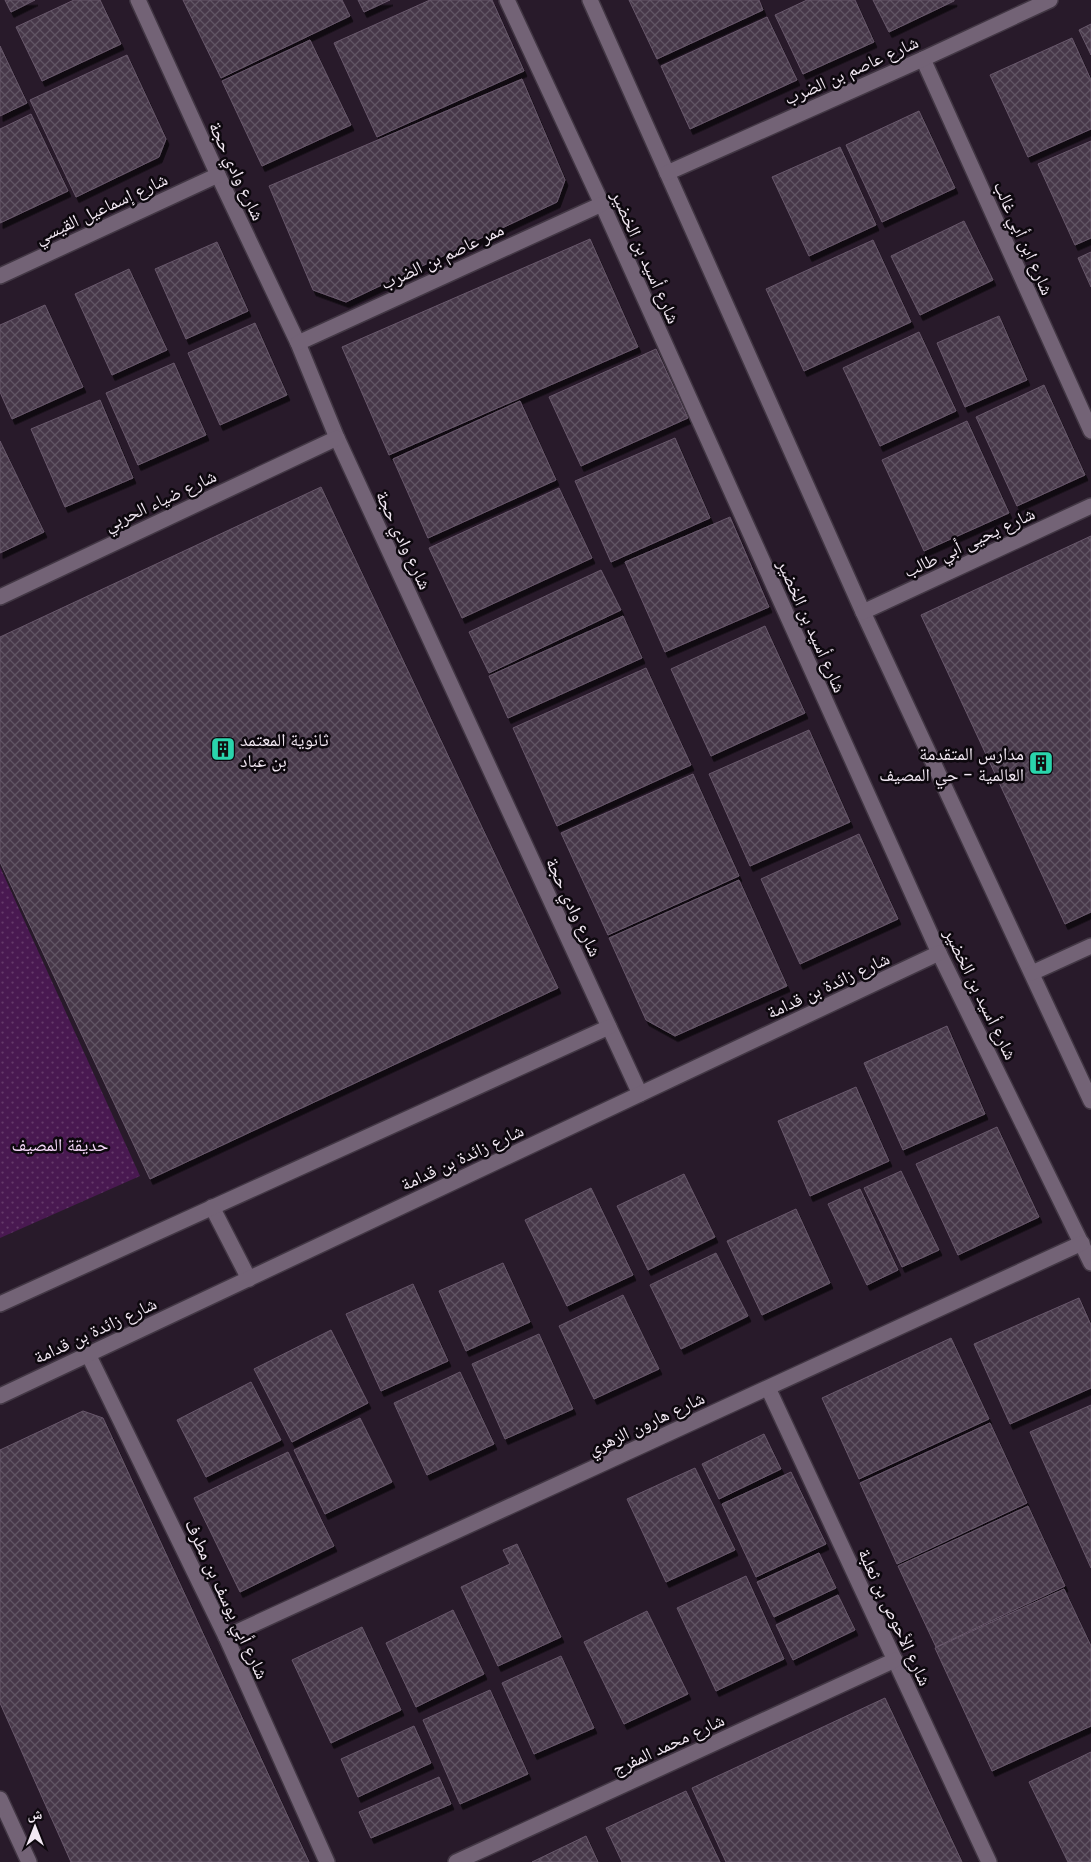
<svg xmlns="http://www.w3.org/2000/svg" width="1091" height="1862" viewBox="0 0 1091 1862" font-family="Poppins,'Noto Naskh Arabic',sans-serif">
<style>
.garden{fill:url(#garden-dots)}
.building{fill:url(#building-cross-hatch);stroke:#68586b;filter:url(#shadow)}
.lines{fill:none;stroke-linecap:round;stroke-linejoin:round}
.minor-casing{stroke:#423744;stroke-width:18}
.minor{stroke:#736376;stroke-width:15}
.labels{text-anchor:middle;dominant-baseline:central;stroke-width:5;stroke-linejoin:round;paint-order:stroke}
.street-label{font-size:18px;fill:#f2e8f3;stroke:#0d080e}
.poi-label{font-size:18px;fill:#f2e8f3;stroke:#0d080e;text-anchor:start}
.park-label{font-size:18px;fill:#f5d7f9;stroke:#0d080e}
</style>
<defs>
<pattern id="garden-dots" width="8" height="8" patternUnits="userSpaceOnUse" patternTransform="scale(1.25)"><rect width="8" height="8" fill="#491951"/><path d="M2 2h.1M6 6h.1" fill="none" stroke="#643a6a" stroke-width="1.8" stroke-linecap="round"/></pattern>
<pattern id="building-cross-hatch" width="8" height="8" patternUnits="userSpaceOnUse" patternTransform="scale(1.25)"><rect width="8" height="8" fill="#463749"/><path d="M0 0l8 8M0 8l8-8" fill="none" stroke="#615464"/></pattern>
<filter id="shadow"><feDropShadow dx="3" dy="5.5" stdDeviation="0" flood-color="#0009"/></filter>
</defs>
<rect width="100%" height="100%" fill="#281a2a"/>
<!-- garden -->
<polygon class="garden" points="0,867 140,1176 0,1238"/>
<!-- building -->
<g class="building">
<polygon points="5,0 35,0 11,12"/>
<polygon points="74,0 100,0 121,44 42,81 16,27"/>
<polygon points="183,0 342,0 350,16 221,78"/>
<polygon points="358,0 390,0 364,12"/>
<polygon points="430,0 492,0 524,71 377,137 334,43"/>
<polygon points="629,0 759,0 763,10 657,59"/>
<polygon points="807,0 855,0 874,42 803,74 775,15"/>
<polygon points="873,0 954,0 954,1 889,32"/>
<polygon points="767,17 797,80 690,129 661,66"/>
<polygon points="1091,24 1091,55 1079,30"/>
<polygon points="1072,38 1091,80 1091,129 1028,157 990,75"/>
<polygon points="310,40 351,125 262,166 222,81"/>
<polygon points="0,46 27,103 0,116"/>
<polygon points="127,55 166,139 159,157 76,197 30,100"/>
<polygon points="522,79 565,180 557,202 346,302 313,290 269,186"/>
<polygon points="919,111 955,188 882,222 846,145"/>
<polygon points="31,114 68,191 0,223 0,129"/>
<polygon points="1091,141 1091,238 1075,245 1038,164"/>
<polygon points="840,147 876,225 809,256 772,177"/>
<polygon points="964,221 993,280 920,315 891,256"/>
<polygon points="590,239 638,347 389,455 342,347"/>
<polygon points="873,240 911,322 804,371 766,289"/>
<polygon points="217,242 248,311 186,339 155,269"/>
<polygon points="1091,252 1091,287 1078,258"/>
<polygon points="129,269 167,350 112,375 75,294"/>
<polygon points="45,305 83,387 12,419 0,392 0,325"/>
<polygon points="999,316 1027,380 965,407 937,343"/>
<polygon points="255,323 287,395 220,425 188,353"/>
<polygon points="919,332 956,411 880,446 843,368"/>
<polygon points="656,349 688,418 581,466 549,397"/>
<polygon points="174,363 206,435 138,465 106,393"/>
<polygon points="1044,385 1085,475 1017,506 976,417"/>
<polygon points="100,400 133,478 65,507 31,429"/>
<polygon points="520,401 556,480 428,538 393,459"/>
<polygon points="967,421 1009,513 924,551 882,460"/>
<polygon points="675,438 710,518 611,562 575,481"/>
<polygon points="0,441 44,532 0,553"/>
<polygon points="321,487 558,988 150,1179 0,862 0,637"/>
<polygon points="559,488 592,558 462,618 429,548"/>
<polygon points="730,517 769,607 665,652 625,562"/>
<polygon points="1091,536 1091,912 1065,924 921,615"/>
<polygon points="601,570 621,610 489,673 469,632"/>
<polygon points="623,616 642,658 508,718 489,676"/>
<polygon points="765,626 805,713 711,756 671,669"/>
<polygon points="646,668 691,765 557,826 513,728"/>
<polygon points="809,730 850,822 750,866 709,774"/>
<polygon points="693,774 739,876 608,935 561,833"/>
<polygon points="859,834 898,919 800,964 761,879"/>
<polygon points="739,880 787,986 675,1036 646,1020 609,938"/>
<polygon points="947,1026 985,1114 903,1150 864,1063"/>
<polygon points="856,1087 889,1161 810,1196 778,1121"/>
<polygon points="997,1127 1039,1217 958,1255 916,1164"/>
<polygon points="901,1171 939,1250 902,1267 864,1188"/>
<polygon points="684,1174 715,1237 648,1270 617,1206"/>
<polygon points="591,1188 633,1275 567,1306 525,1220"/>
<polygon points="860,1189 898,1270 867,1285 828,1204"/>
<polygon points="796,1209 830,1283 762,1315 727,1241"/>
<polygon points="716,1253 748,1316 681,1349 650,1285"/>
<polygon points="503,1263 530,1322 466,1351 439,1291"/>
<polygon points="413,1284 448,1361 381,1391 346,1314"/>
<polygon points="623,1295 659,1369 594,1399 559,1326"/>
<polygon points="1079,1298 1091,1325 1091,1388 1010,1424 974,1344"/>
<polygon points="331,1330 368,1403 292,1442 254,1369"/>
<polygon points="539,1334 573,1409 505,1439 472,1364"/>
<polygon points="951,1338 989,1419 859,1479 822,1398"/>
<polygon points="460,1372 494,1444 427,1475 394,1403"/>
<polygon points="251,1382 281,1440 206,1477 177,1420"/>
<polygon points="1091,1405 1091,1568 1030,1432"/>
<polygon points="83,1411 103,1418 309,1862 71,1862 0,1703 0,1450"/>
<polygon points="360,1418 392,1482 325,1514 294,1450"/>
<polygon points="990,1423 1027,1503 897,1564 860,1483"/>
<polygon points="764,1434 781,1469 719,1499 702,1464"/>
<polygon points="288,1452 334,1546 240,1592 194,1498"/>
<polygon points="695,1468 735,1550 666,1582 627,1499"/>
<polygon points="791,1472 826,1544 756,1577 722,1504"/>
<polygon points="1028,1506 1065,1586 936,1647 898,1566"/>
<polygon points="517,1544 561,1637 498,1666 461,1587 510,1564 503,1550"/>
<polygon points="819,1553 836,1588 774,1617 757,1582"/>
<polygon points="746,1576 784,1659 716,1691 677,1608"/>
<polygon points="1064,1589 1091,1646 1091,1726 992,1771 935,1648"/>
<polygon points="838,1595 855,1630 793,1660 776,1625"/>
<polygon points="453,1610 484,1674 416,1707 386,1643"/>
<polygon points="647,1611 688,1694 624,1724 584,1642"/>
<polygon points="362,1627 401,1710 331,1743 292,1660"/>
<polygon points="561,1656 594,1728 534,1754 502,1683"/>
<polygon points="490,1690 528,1774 460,1804 423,1720"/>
<polygon points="885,1698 962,1862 726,1862 692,1788"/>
<polygon points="414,1726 431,1763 358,1797 341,1759"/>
<polygon points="1091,1752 1091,1862 1068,1862 1029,1782"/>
<polygon points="439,1777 451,1804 371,1838 359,1812"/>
<polygon points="686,1791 720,1862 622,1862 606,1828"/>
<polygon points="586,1836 598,1862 532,1862"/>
</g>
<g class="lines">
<defs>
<g id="minor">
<polyline points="138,0 218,175 298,343 337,438 640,1094"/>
<polyline points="507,0 602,204 939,953 1091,1263"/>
<polyline points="590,0 863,612 1091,1101"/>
<polyline points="923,59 1091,431"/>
<polyline points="667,173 923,59 1050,0"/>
<polyline points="0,276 218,175"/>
<polyline points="298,343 602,204"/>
<polyline points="0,597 337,438"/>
<polyline points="863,612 1091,506"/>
<polyline points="1032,973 1091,946"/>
<polyline points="212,1207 249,1279"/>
<polyline points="0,1304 609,1027"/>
<polyline points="88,1354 226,1637 327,1862"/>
<polyline points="768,1388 989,1862"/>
<polyline points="0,1396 939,953"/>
<polyline points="226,1637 1082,1243"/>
<polyline points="0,1799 29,1862"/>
<polyline points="456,1862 895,1660"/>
</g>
</defs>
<!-- minor casing -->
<use href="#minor" class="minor-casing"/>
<!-- minor -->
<use href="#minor" class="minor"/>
</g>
<!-- icons -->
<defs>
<symbol id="building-square" viewBox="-11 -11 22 22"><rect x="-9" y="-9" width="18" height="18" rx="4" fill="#2ad5ac" stroke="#0d080e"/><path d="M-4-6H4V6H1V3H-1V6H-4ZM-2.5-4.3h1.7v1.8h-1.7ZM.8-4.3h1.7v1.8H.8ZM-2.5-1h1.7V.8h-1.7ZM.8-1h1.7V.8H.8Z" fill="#111"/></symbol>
</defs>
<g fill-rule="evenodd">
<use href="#building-square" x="209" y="735" width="28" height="28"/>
<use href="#building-square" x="1027" y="749" width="28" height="28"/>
</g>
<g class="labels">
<!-- street labels -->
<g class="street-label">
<text transform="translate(851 70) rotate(-24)">شارع عاصم بن الضرب</text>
<text transform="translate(237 171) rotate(65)">شارع وادي حجة</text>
<text transform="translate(101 208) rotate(-25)">شارع إسماعيل القيسي</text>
<text transform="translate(1024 238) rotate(66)">شارع ابن أبي غالب</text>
<text transform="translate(442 256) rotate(-25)">ممر عاصم بن الضرب</text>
<text transform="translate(646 257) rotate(66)">شارع أسيد بن الخضير</text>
<text transform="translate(160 500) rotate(-25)">شارع ضياء الحربي</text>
<text transform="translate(404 540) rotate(65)">شارع وادي حجة</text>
<text transform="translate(969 542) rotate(-25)">شارع يحيى أبي طالب</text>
<text transform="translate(812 626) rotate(66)">شارع أسيد بن الخضير</text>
<text transform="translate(574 907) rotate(65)">شارع وادي حجة</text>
<text transform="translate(828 985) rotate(-25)">شارع زائدة بن قدامة</text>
<text transform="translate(981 994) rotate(64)">شارع أسيد بن الخضير</text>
<text transform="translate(462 1157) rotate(-25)">شارع زائدة بن قدامة</text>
<text transform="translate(95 1330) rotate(-25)">شارع زائدة بن قدامة</text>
<text transform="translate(646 1423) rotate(-25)">شارع هارون الزهري</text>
<text transform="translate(227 1599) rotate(65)">شارع أبي يوسف بن مطرف</text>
<text transform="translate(895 1617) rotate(65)">شارع الأحوص بن ثعلبة</text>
<text transform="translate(668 1744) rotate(-25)">شارع محمد المفرج</text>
</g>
<!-- poi labels -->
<g class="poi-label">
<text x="240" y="739">ثانوية المعتمد<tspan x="240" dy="21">بن عباد</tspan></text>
<text x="1024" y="753" text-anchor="end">مدارس المتقدمة<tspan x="1024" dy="21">العالمية - حي المصيف</tspan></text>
</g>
<!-- park labels -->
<g class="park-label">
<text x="60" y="1144">حديقة المصيف</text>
</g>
</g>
<!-- north arrow -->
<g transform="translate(35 1827)" stroke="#0d080e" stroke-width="4" paint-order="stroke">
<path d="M0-4L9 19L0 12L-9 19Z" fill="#f2e8f3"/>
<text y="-8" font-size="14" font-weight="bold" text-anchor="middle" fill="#f2e8f3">ش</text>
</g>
</svg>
